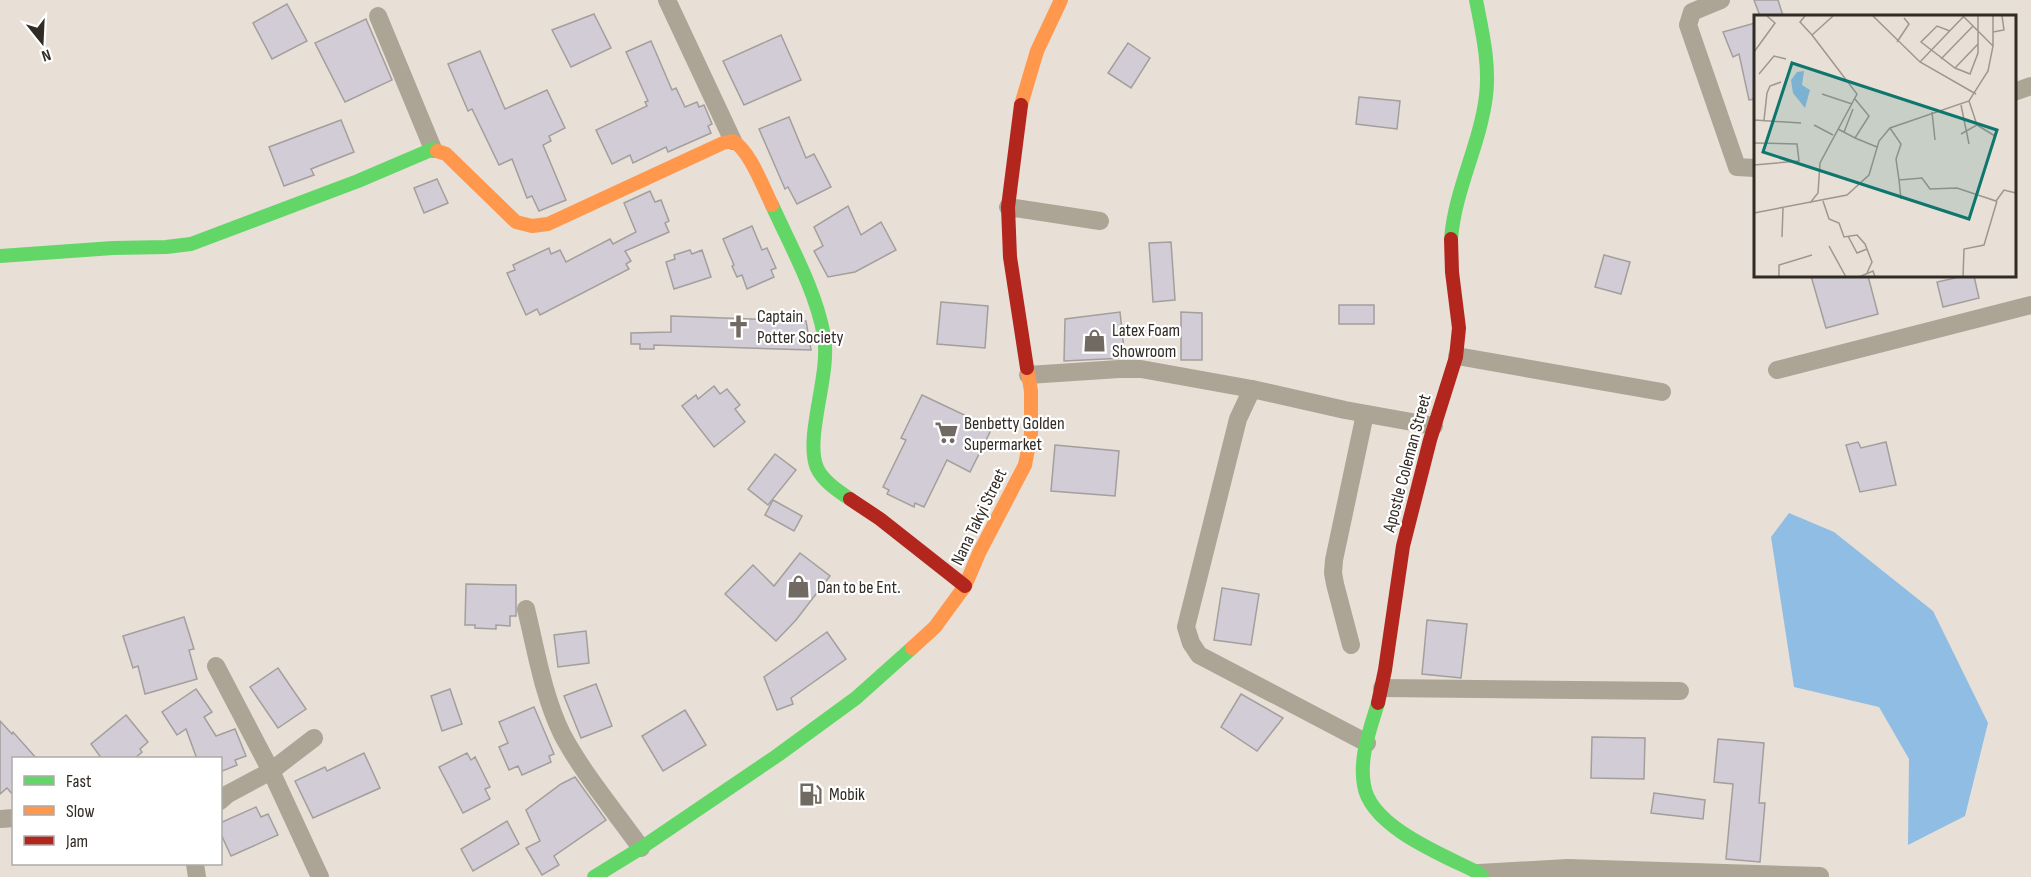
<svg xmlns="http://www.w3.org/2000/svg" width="2031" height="877" viewBox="0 0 2031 877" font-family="'Sofia Sans Condensed',sans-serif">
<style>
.water{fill:#90bde3}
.building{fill:#d1ccd6;stroke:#a39f9d;stroke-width:1.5}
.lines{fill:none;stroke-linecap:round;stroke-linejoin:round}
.street{stroke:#aca495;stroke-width:18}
.fast{stroke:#63d668;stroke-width:14}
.slow{stroke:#ff974d;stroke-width:14}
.jam{stroke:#b3261e;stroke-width:14}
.labels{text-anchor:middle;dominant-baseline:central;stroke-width:4.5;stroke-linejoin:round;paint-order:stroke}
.poi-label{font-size:18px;fill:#312b25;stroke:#fff;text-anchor:start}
.street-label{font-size:18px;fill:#312b25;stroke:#fff}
.inset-road{fill:none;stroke:#9f978f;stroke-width:1.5}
.view{fill:#0f766e;fill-opacity:0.15;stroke:#0f766e;stroke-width:3}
.inset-edge{fill:none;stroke:#312b25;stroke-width:3}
</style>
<rect width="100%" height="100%" fill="#e8dfd6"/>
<!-- water -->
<polygon class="water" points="1789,513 1834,532 1933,611 1988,723 1965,816 1908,845 1909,759 1879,707 1794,687 1771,537"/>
<!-- building -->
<g class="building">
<polygon points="1754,0 1778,0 1783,16 1760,16"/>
<polygon points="287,4 307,41 272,59 253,23"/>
<polygon points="594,14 611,48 571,67 552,30"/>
<polygon points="366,19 392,80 345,102 315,43"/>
<polygon points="1755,23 1755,99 1749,100 1739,54 1733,57 1723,32"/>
<polygon points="781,35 801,80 744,105 723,61"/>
<polygon points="651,41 672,90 676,88 685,107 697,102 699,107 704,105 712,124 708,126 711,133 668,152 666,147 633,163 630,155 612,164 596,130 647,106 645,102 648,101 626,52"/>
<polygon points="1128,43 1150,58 1131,88 1108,73"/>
<polygon points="480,51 505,109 547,90 565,128 549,136 551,141 543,145 566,200 539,211 532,196 527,198 512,159 499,165 472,109 468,111 448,64"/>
<polygon points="1359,97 1400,101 1397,129 1356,124"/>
<polygon points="789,117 806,158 814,154 831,187 797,204 788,187 785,189 759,129"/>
<polygon points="341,120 354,152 311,169 314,175 284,186 269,147"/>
<polygon points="437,179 448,203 424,213 414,188"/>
<polygon points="650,191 655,202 661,200 669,221 665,223 669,232 625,251 631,261 626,264 629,269 540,315 537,309 526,315 507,273 515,270 513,265 549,248 551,254 560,250 566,262 610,239 613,244 636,232 624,203"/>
<polygon points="848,206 861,235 881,222 896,250 855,272 828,277 814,251 823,246 814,227"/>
<polygon points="752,226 762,250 767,248 776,268 771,270 774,277 747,289 742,275 737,277 732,266 734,265 723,239"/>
<polygon points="1171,242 1175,300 1153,302 1149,243"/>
<polygon points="690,250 692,254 702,250 711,277 674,289 666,262 675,259 674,255"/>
<polygon points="1604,255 1630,262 1621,294 1595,287"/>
<polygon points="1811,276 1868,276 1878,314 1826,328"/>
<polygon points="1964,276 1974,276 1979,298 1943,307 1937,282"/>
<polygon points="941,302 988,306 985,348 937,344"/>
<rect x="1339" y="305" width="35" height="19"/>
<polygon points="1120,312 1125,358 1064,361 1065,319"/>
<polygon points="1181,312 1202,313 1202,360 1181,360"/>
<polygon points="671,316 806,321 811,350 654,345 654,349 640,349 640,344 631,344 631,333 671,332"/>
<polygon points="714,386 720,394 727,389 740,405 735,409 745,422 714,447 682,406 696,395 698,399"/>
<polygon points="922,395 992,428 970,472 947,460 924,507 915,503 914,507 887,494 889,490 883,487 906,440 901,438"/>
<polygon points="1858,442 1861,448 1886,442 1896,485 1860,492 1846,445"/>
<polygon points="1055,445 1119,451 1115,496 1051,491"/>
<polygon points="775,454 796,470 768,505 748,489"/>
<polygon points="773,500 802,516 794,531 765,515"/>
<polygon points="800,553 830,576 796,620 776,641 725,594 753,565 774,586"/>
<polygon points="466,584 516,585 516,616 510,616 510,626 496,625 496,629 475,628 475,625 465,625"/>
<polygon points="1222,588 1259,594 1251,645 1214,640"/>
<polygon points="184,617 194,649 189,650 197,679 145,694 138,666 133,668 123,636"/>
<polygon points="1427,620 1467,624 1461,678 1422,674"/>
<polygon points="586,631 589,663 558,667 554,635"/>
<polygon points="827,632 846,659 791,698 793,704 777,710 764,677"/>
<polygon points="278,668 306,709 278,728 250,687"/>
<polygon points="596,684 612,726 581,738 564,696"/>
<polygon points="196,689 212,712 204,717 216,736 235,729 246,756 235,760 237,765 220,772 220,759 197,759 186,729 177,735 162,712"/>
<polygon points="450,689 462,724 442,731 431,696"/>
<polygon points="1241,694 1283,718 1257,751 1221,727"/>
<polygon points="534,707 554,754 549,756 551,762 522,775 518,766 509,770 499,747 508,743 499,722"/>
<polygon points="685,710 706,745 663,771 642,736"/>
<polygon points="126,715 148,742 140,749 142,752 134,759 102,759 91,744"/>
<polygon points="0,721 12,734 13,732 37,759 14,759 14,796 7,788 0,794"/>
<polygon points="1592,737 1645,738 1644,779 1591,778"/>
<polygon points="1718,739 1764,743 1759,803 1765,803 1760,862 1726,859 1733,784 1714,782"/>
<polygon points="364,753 380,788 313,818 295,781 325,767 327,771"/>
<polygon points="467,753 471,760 475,757 490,787 485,789 490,799 463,813 439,767"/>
<polygon points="575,777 606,820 554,856 559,865 542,875 526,848 540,841 526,810 561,784"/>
<polygon points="1654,793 1705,800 1703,819 1651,813"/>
<polygon points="256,807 261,817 268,814 278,835 231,856 220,832 220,823"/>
<polygon points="507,821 519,844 473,871 461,849"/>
</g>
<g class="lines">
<!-- street -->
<g class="street">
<polyline points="667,0 733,141"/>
<polyline points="1721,0 1692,12 1688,25 1737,167 1755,168"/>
<polyline points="378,16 433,149"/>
<polyline points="2014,92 2031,86"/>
<polyline points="1008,207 1100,221"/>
<polyline points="1457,356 1662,392"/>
<polyline points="1777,370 2031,305"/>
<polyline points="1028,375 1119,369 1141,369 1252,389"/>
<path d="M526,609C536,650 543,695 562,734C582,772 616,813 641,848"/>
<polyline points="1351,645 1335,584 1333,573 1334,560 1365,414"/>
<polyline points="216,666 271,771 320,877"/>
<polyline points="1382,688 1680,691"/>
<polyline points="1367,743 1199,655 1191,643 1186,627 1238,419 1252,389 1345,410 1434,426"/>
<polyline points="220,801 228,794 271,771 314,738"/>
<polyline points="1,819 14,818"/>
<polyline points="195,864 197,877"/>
<polyline points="1479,873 1568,868 1820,876"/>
</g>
<!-- fast -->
<g class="fast">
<path d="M772,205C791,247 816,291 824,336C831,375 804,437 817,468C823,481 838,491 850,499"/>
<path d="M1451,239C1455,189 1480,145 1486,96C1490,64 1482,31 1476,0"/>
<polyline points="0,256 113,248 166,247 191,244 358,181 433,149 437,151"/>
<path d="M1378,703C1370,729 1359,758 1364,785C1370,827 1445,856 1479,873L1482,877"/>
<polyline points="594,877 641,848 778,755 856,698 912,648"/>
</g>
<!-- slow -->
<g class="slow">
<polyline points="1021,105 1037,51 1061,0"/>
<path d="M437,151L446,154L516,222L532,226L548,224L723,143L733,141C750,151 763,187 772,205"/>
<polyline points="912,648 935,627 965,586 979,553 1025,465 1031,434 1031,391 1027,368"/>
</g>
<!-- jam -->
<g class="jam">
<polyline points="1021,105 1008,207 1010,257 1027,368"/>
<polyline points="850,499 880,519 965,586"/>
<polyline points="1378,703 1385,670 1403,546 1430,440 1456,357 1459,328 1452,272 1451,239"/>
</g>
</g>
<!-- icons -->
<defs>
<symbol id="church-bare" viewBox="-9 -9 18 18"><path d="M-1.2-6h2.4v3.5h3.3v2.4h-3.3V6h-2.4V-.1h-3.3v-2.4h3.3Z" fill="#716a63" stroke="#fff" stroke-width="2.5" paint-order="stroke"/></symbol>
<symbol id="shop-bare" viewBox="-9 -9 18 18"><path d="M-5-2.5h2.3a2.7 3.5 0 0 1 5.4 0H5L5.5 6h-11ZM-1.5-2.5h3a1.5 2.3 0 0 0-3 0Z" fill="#716a63" stroke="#fff" stroke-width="2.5" paint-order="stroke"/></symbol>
<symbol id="supermarket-bare" viewBox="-9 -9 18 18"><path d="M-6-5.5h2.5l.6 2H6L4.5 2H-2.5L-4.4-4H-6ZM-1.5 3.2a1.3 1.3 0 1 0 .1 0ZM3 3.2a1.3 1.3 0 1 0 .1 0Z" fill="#716a63" stroke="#fff" stroke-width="2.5" paint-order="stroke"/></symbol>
<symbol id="fuel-bare" viewBox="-9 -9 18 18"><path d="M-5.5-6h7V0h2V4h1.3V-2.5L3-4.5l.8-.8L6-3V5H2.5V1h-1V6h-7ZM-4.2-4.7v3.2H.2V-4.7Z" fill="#716a63" stroke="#fff" stroke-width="2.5" paint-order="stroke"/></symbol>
</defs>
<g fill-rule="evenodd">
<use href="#church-bare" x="722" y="310" width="33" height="33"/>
<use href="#shop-bare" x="1078" y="324" width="33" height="33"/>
<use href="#supermarket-bare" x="930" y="416" width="33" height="33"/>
<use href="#shop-bare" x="782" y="570" width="33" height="33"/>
<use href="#fuel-bare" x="794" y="778" width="33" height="33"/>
</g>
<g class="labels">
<!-- poi labels -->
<g class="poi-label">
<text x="757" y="316">Captain<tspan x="757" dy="21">Potter Society</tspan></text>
<text x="1112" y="330">Latex Foam<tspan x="1112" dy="21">Showroom</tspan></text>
<text x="964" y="423">Benbetty Golden<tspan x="964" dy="21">Supermarket</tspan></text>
<text x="817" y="587">Dan to be Ent.</text>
<text x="829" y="794">Mobik</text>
</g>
<!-- street labels -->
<g class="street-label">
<text transform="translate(1407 463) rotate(-75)">Apostle Coleman Street</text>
<text transform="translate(979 517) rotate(-64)">Nana Takyi Street</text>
</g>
</g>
<!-- overview -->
<g transform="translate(1754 15)">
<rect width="262" height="262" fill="#e8dfd6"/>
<path d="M50,56L48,70L56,75L51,93L39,78L37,65L43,57Z" fill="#90bde3"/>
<path class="inset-road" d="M51,1L46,7L58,20M119,1L166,47L222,79M209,1L239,31M196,16L183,11L167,27L201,53L216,59L224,38V1M239,17L250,15L248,1M143,27L155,9L150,3M0,37L21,8L13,1M187,44L219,11M166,47L210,1M201,53L224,29M59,55L93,67M5,59L20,41L32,44M68,79L98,89M207,90L215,129M178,97L181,125M0,105L47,108M10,105L13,78L16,71L27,67M60,110L79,120M223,110L241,121M136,113L147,129L142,144L145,165L168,163L176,174L203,173L242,186L250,175L262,178M84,114L101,123L115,101L101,84M90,117L99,94M207,119L223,110L215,86M101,123L123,132M0,128L43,129L45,146L0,150M145,165L147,184M69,186L75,204L85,208L90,222L103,220L111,229L118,247L113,258M56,188L64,178L66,148L103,79L58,20L79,1M0,198L93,180L115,160L125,126L136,113L215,86L234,56L239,31V1M94,221L103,238L113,234M28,222L29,193M75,231L92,262M25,262V250L58,240M105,262L119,256L121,262M209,262L210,234L230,230L243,186"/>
<path class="view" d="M38,48L243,115L215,204L9,137Z"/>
<rect width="262" height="262" class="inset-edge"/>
</g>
<!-- legend -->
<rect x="12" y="757" width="210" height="108" fill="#ffffff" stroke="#adaaa8" stroke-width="1.5"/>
<rect x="24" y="776" width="30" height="9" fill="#63d668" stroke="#adaaa8" stroke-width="1.5"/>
<text x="66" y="787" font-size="18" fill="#312b25">Fast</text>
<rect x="24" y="806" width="30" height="9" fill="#ff974d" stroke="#adaaa8" stroke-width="1.5"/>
<text x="66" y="817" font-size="18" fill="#312b25">Slow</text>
<rect x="24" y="836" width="30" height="9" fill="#b3261e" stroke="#adaaa8" stroke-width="1.5"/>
<text x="66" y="847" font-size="18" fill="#312b25">Jam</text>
<!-- north arrow -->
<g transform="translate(42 42) rotate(162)" stroke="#ffffff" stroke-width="4.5" paint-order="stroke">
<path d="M0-4.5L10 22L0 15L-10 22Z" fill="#312b25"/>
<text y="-9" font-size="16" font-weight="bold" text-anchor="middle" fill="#312b25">N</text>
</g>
</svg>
